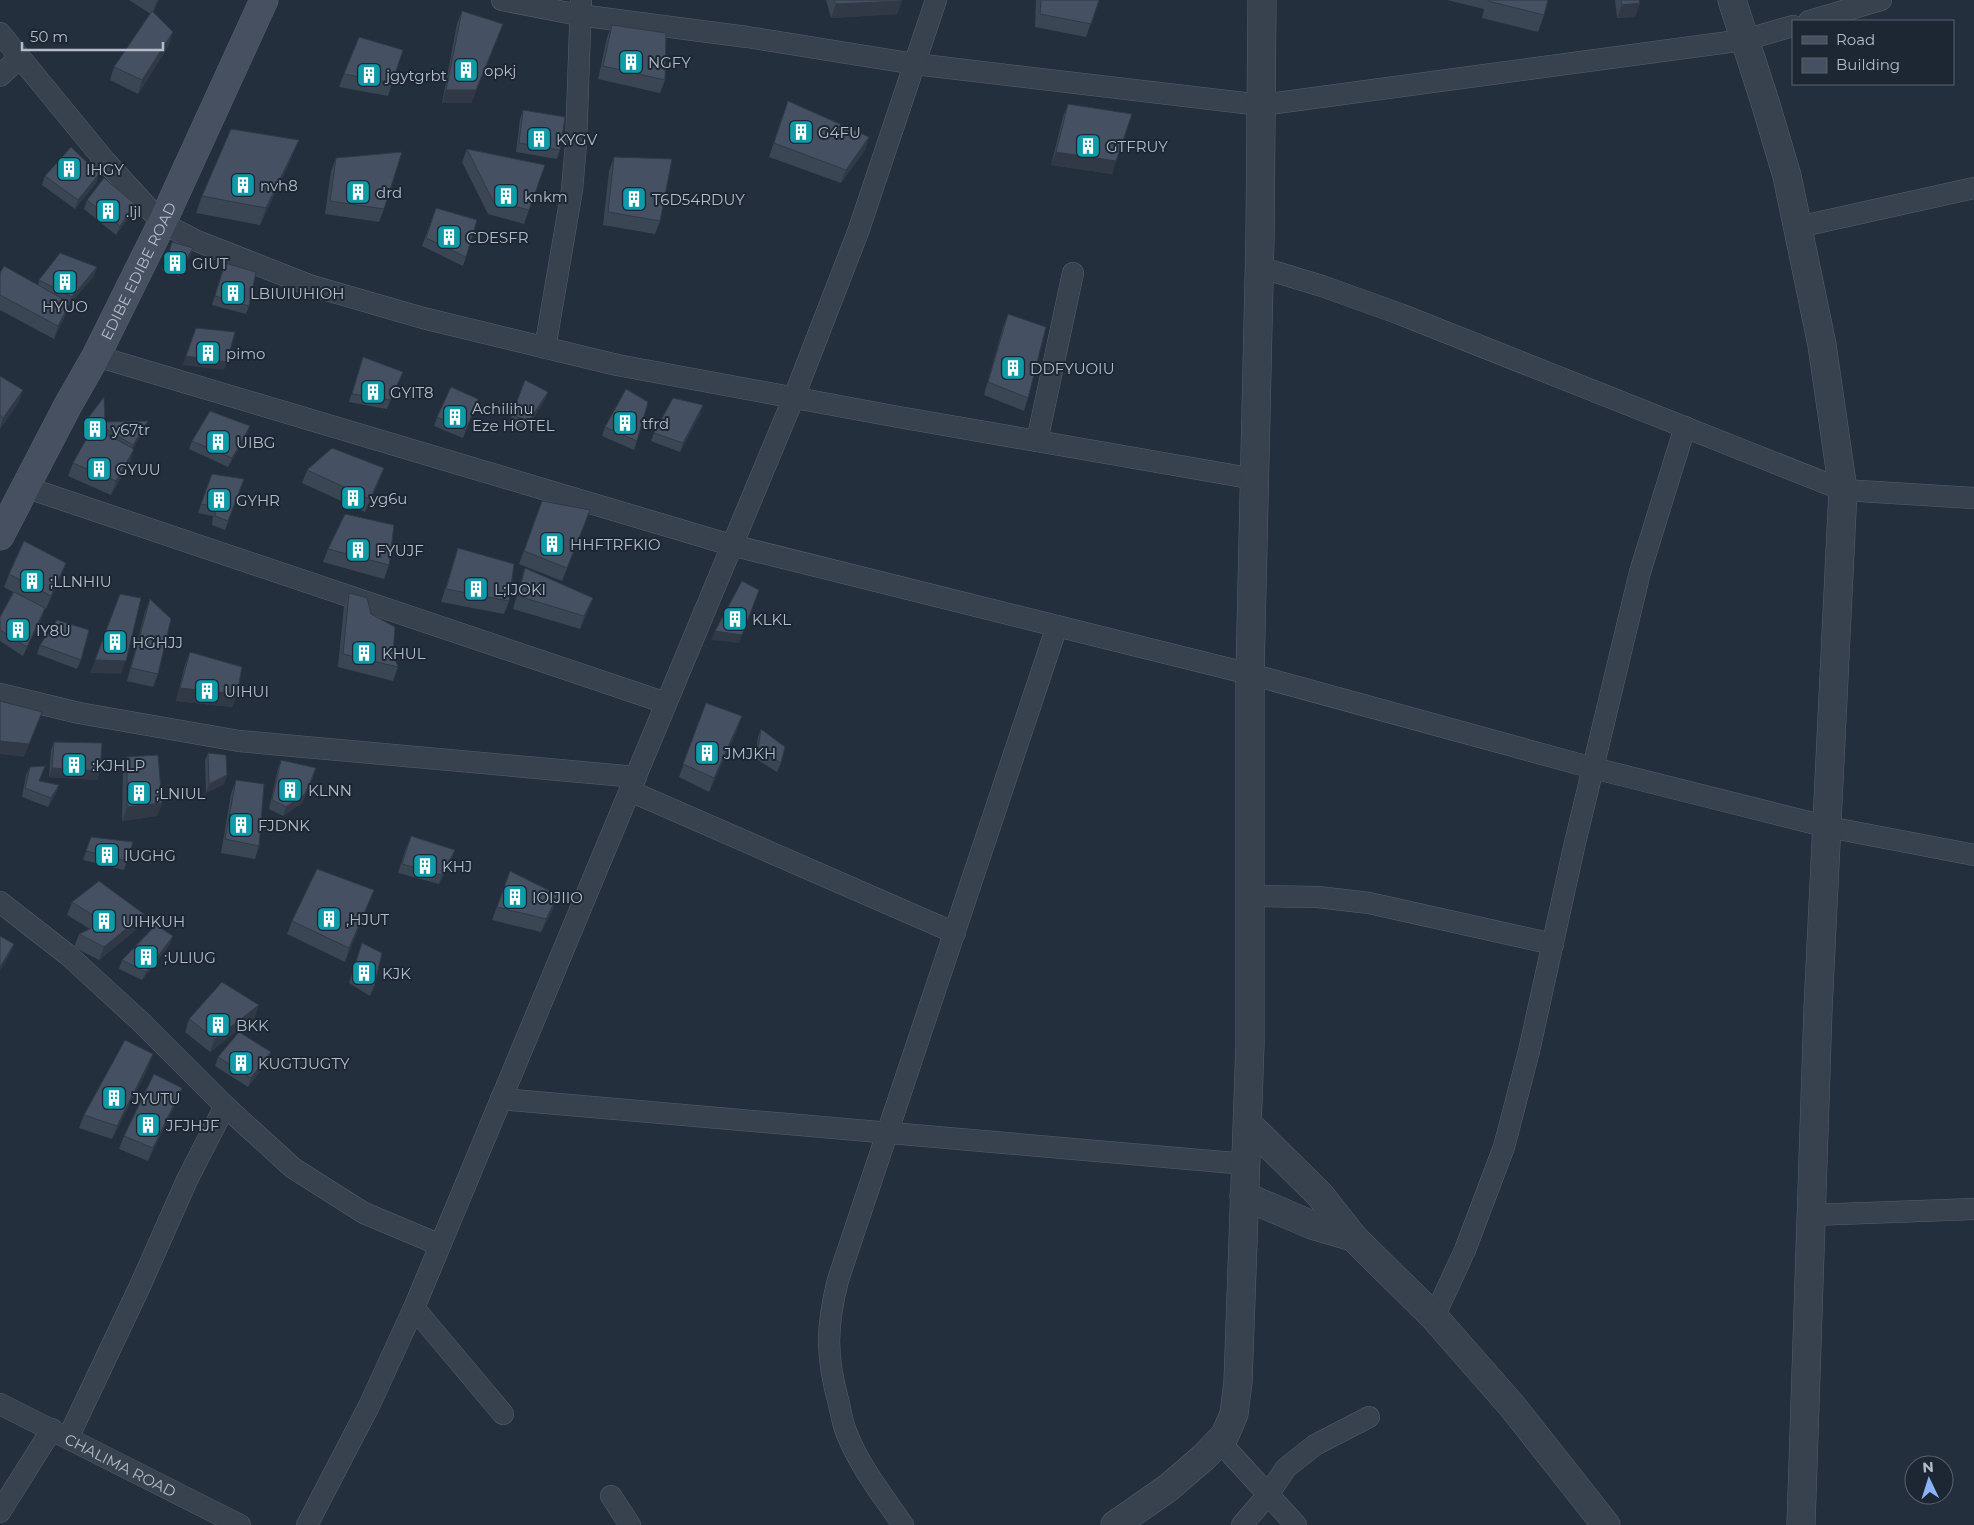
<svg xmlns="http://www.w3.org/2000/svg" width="1974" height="1525" viewBox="0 0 1974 1525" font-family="Montserrat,sans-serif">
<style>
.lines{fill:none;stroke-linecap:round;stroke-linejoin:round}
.minor-casing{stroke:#565f6c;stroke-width:22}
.tertiary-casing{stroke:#565f6c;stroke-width:29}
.secondary-casing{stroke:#565f6c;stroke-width:29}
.minor{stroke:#38414e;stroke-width:21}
.tertiary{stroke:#38414e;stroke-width:28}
.secondary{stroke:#465061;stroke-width:28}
.wall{fill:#3b4654}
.shaded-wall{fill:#303945}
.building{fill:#455162;stroke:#303945}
.labels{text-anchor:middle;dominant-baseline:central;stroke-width:4;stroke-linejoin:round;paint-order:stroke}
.poi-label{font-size:15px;fill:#b4bcc9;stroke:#1d2633;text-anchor:start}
.street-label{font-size:15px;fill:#b4bcc9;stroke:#1d2633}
</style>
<rect width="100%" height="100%" fill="#242f3e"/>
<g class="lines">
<defs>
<g id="minor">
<polyline points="502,0 579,15 747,37 915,64 1261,105 1744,40 1793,26"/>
<polyline points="1809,21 1881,0"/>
<polyline points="0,33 105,161 162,223 197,241 309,285 423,318 617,365 893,416 1255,479"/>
<polyline points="0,76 20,57"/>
<polyline points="1798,227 1974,188"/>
<polyline points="1259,267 1322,286 1400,314 1843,490 1974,498"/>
<polyline points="545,348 572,190 576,144 581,0"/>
<polyline points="96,356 731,545 1250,674 1593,768 1828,827 1974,855"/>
<polyline points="1037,441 1073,273"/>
<polyline points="25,487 666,703"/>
<polyline points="0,694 79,713 239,741 636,777"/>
<polyline points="630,791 955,933"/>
<polyline points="1250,896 1318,897 1369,903 1553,944"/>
<polyline points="0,902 68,955 139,1020 225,1106 293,1168 364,1213 440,1245"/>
<polyline points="501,1099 1246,1164"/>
<polyline points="1812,1215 1974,1209"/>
<polyline points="414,1308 503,1414"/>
<polyline points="1434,1317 1465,1250 1504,1147 1529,1051 1574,847 1640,572 1685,427"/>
<path id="s1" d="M0,1404L240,1525"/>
<polyline points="68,1438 140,1286 187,1180 225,1106"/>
<polyline points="1219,1441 1296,1525"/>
<polyline points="611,1496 630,1525"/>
<polyline points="0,1512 52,1429"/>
<polyline points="307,1525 369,1406 414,1308 794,397 858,232 936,0"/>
<path d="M903,1525C883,1496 860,1467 847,1434C843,1425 841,1414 839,1404C826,1357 826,1327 838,1280L1057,626"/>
<polyline points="1242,1525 1267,1496 1286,1468 1315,1445 1369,1417"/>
</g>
<g id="tertiary">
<polyline points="1732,0 1765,102 1787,176 1822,345 1843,490 1818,1009 1801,1525"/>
<polyline points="1248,1124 1320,1195 1353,1237 1434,1317 1512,1406 1606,1525"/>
<polyline points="1244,1196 1312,1225 1353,1237"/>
<polyline points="1115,1525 1168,1488 1204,1457 1225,1435 1234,1414 1238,1382 1250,1044 1250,674 1260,238 1262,0"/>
</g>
<g id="secondary">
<path id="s2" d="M0,536L68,405L96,356L162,223L264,0"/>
</g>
</defs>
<!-- minor casing -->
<use href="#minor" class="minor-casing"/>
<!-- tertiary casing -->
<use href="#tertiary" class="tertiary-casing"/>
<!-- secondary casing -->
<use href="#secondary" class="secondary-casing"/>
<!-- minor -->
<use href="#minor" class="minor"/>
<!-- tertiary -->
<use href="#tertiary" class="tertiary"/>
<!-- secondary -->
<use href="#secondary" class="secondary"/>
</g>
<!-- wall -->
<g class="wall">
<polygon points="129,0 159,0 153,12 169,45 138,94 110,80 114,67 151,14"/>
<polygon points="826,0 902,0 897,14 831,18"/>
<polygon points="1036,0 1099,0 1086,37 1035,27"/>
<polygon points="1447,0 1548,0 1544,15 1538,32 1482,18 1484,9"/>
<polygon points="1615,0 1639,0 1640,3 1635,17 1617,18"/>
<polygon points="462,11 503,24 471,103 442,103 457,24"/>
<polygon points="612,25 665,80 660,93 598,79 607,38"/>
<polygon points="344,74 392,83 388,96 339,87"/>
<polygon points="1068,104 1116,161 1112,174 1051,165 1063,117"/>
<polygon points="523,110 560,150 557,159 516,152 520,119"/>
<polygon points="783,114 869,137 865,150 841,183 769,157"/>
<polygon points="467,149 545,165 524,224 488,214 462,162"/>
<polygon points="292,157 260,225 196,213 202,196"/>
<polygon points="614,157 660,221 655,234 603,225 609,171"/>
<polygon points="336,158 384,209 379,222 325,214 331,171"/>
<polygon points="99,174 96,183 75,209 42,185 45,176"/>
<polygon points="87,200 135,204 132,213 116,235 84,209"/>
<polygon points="436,208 466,257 463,266 422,246"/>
<polygon points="172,242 193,248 190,256 179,276 162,270"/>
<polygon points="225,263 249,306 246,314 212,305"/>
<polygon points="97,267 94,276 69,305 65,316 54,339 0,310 0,273 38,285 39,280"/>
<polygon points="1008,314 1028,398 1024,411 984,395 1003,327"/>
<polygon points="363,357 403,372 387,409 349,402"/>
<polygon points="0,376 23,390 18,403 0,429"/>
<polygon points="525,380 548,392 544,401 526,430 509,423"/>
<polygon points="478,399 463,438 434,426 437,417"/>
<polygon points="700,414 680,452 651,441 654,433"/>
<polygon points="88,418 144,430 133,448 130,462 111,495 68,476 73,463 91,431 85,427"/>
<polygon points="605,427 637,441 634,450 602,436"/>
<polygon points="247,435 228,467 189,449 192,441"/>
<polygon points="307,470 379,481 365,512 302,483"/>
<polygon points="244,479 225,530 212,525 213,516 198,513 201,504"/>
<polygon points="542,501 585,523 562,581 519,564"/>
<polygon points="458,548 509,601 504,614 441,602"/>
<polygon points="328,549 389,565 384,579 323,562"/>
<polygon points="525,568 588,611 580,629 513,609 521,581"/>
<polygon points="9,574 61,576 46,609 45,608 42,617 23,656 0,641 0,617 13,592 4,587"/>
<polygon points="349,593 371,614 393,653 398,667 393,681 338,667 344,606"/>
<polygon points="150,599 158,674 153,687 127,681 145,612"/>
<polygon points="40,645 81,660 77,669 37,654"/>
<polygon points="190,652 237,694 232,707 176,701 185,665"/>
<polygon points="706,703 737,730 709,792 679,777"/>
<polygon points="761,729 781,763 777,772 755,758 758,737"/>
<polygon points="54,742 100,771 97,780 49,777 51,750"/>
<polygon points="208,753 227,775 224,784 206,793 205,761"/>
<polygon points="127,757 162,803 157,816 122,821 123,770"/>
<polygon points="281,760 313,777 302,803 283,816 269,809 278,768"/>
<polygon points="30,767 39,781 59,785 56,793 48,807 22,797 26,775"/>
<polygon points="236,780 259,846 255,859 221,853 231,794"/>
<polygon points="91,837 127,861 124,870 83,860"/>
<polygon points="407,845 452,859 439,884 398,873"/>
<polygon points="510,871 553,909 541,932 492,920"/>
<polygon points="374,890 345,962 287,934 292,921"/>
<polygon points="72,902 144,914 139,927 99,960 74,947 79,934 90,929 67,915"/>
<polygon points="362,943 374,987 370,996 349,983"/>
<polygon points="170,944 142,980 119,969 122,960"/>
<polygon points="259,1005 254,1018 210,1052 185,1032 189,1019"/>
<polygon points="218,1057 268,1061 248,1087 215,1066"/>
<polygon points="148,1068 112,1139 79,1128 84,1115"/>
<polygon points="177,1101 148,1161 119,1149 124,1136"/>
</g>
<!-- shaded-wall -->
<g class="shaded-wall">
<polygon points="157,0 159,0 152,14"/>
<polygon points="902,1 897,14 831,18 836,4"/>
<polygon points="1640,3 1635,17 1617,18 1622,5"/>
<polygon points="503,24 471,103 442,103 446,90"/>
<polygon points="173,32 169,45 138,94 142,80"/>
<polygon points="869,137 865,150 841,183 846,170"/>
<polygon points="299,140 292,157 260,225 266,208"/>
<polygon points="1056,152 1116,161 1112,174 1051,165"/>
<polygon points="99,174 96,183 75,209 78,200"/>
<polygon points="135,204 132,213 116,235 120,226"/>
<polygon points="193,248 190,256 179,276 182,267"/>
<polygon points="97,267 94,276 69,305 65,316 54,339 58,326 72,297"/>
<polygon points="186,356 227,362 224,370 182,365"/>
<polygon points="403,372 399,381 387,409 390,400"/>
<polygon points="23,390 18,403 0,429 3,418"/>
<polygon points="548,392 544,401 526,430 529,421"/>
<polygon points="703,405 700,414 680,452 683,443"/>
<polygon points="148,421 144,430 130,454 133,445"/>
<polygon points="250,426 247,435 228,467 232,458"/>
<polygon points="134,449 130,462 111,495 116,481"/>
<polygon points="384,468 379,481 365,512 370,499"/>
<polygon points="66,563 61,576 46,609 51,596"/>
<polygon points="759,590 739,643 711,640 715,631"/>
<polygon points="593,598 588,611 580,629 584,616"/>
<polygon points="45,608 42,617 23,656 27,647"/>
<polygon points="95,660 126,661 121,674 90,673"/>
<polygon points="180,688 237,694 232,707 176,701"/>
<polygon points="42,712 24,757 0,754 0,741"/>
<polygon points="742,716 737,730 709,792 714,778"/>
<polygon points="52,768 100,771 97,780 49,777"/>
<polygon points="316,768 302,803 283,816 286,807"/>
<polygon points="227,775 224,784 206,793 209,784"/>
<polygon points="59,785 56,793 48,807 51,798"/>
<polygon points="162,803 157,816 122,821 127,807"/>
<polygon points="455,850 452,859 439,884 442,875"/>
<polygon points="374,890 369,903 345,962 349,948"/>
<polygon points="558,895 553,909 541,932 546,919"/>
<polygon points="144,914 139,927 99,960 104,947"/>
<polygon points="173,936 170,944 142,980 146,972"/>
<polygon points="14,944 11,952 0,971 0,967"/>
<polygon points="259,1005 254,1018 210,1052 215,1039"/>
<polygon points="271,1052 268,1061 248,1087 251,1078"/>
<polygon points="153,1054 148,1068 112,1139 117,1126"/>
<polygon points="182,1088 177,1101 148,1161 153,1148"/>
</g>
<!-- building -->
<g class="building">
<polygon points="834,0 902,0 902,1 836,4"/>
<polygon points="1041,0 1099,0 1091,24 1040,14"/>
<polygon points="1488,0 1548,0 1544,15 1488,1"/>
<polygon points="1621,0 1639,0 1640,3 1622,5"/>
<polygon points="152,11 173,32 142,80 114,67"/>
<polygon points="462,11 503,24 476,90 446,90"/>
<polygon points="612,25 666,33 665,80 603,66"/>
<polygon points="359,37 403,50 392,83 344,74"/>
<polygon points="788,101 869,137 846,170 774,143"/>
<polygon points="1068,104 1132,114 1116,161 1056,152"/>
<polygon points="523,110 565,117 560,150 519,143"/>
<polygon points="231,129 299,140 266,208 202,196"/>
<polygon points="71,147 99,174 78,200 45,176"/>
<polygon points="467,149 545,165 529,210 493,201"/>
<polygon points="402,152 384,209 330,201 336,158"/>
<polygon points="614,157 672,159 660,221 608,212"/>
<polygon points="104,178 135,204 120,226 87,200"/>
<polygon points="436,208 477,220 466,257 426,238"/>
<polygon points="172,242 193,248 182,267 166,262"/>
<polygon points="60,253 97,267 72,297 39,280"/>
<polygon points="225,263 256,272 249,306 215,296"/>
<polygon points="4,266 70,303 58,326 0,295 0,273"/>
<polygon points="1008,314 1046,327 1028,398 988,382"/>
<polygon points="196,328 235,332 227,362 186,356"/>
<polygon points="363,357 403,372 390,400 352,394"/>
<polygon points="0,376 23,390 3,418 0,415"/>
<polygon points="525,380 548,392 529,421 512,415"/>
<polygon points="451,387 478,399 466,430 437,417"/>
<polygon points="626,389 648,402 637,441 605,427"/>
<polygon points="104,397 105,422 148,421 133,445 88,418"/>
<polygon points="673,398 703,405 683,443 654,433"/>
<polygon points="210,411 250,426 232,458 192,441"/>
<polygon points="93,427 134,449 116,481 73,463"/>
<polygon points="332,448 384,468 370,499 307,470"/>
<polygon points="212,474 244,479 228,521 215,516 216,507 201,504"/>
<polygon points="542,501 590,510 567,568 524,551"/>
<polygon points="345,514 394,525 389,565 328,549"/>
<polygon points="24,541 66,563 51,596 9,574"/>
<polygon points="458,548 514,564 509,601 446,589"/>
<polygon points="525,568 593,598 584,616 518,596"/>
<polygon points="742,581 759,590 742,635 715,631"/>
<polygon points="14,592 45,608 27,647 0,630 0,617"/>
<polygon points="349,593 367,598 371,614 395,627 393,653 398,667 343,654"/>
<polygon points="120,594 141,598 126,661 95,660"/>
<polygon points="150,599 171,619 158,674 131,668"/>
<polygon points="57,620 89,630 81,660 40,645"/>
<polygon points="190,652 242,667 237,694 180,688"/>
<polygon points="0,701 42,712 29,744 0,741"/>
<polygon points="706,703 742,716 714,778 683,764"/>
<polygon points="761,729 785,747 781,763 758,749"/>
<polygon points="54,742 102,743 100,771 52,768"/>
<polygon points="208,753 226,755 227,775 209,784"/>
<polygon points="158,755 162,803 127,807 127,757"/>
<polygon points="281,760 316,768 305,794 286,807 272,800"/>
<polygon points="45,766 39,781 59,785 51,798 25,788 30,767"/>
<polygon points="236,780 264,784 259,846 225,839"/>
<polygon points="411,836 455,850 442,875 402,864"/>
<polygon points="91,837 133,842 127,861 86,851"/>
<polygon points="317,869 374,890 349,948 292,921"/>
<polygon points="510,871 558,895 546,919 497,907"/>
<polygon points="99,881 144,914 104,947 79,934 104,922 72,902"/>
<polygon points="156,925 173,936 146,972 122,960"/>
<polygon points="0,936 14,944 0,967"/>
<polygon points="362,943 382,953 374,987 352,974"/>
<polygon points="222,982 259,1005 215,1039 189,1019"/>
<polygon points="239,1032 271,1052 251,1078 218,1057"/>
<polygon points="125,1040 153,1054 117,1126 84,1115"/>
<polygon points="154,1074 182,1088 153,1148 124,1136"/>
</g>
<!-- icons -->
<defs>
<symbol id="building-square" viewBox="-11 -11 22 22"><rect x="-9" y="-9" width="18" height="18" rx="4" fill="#0f9aa8" stroke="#1d2633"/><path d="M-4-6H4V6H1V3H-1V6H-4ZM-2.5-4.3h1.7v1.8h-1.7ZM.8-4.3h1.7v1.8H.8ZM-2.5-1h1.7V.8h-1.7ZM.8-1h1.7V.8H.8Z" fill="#fff"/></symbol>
</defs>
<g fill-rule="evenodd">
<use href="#building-square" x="617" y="48" width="28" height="28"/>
<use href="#building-square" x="452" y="56" width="28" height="28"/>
<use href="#building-square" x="355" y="61" width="28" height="28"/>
<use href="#building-square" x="787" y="118" width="28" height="28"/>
<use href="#building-square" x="525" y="125" width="28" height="28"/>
<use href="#building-square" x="1074" y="132" width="28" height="28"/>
<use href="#building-square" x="55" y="155" width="28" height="28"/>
<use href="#building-square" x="229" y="171" width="28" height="28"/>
<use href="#building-square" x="344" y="178" width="28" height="28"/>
<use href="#building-square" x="492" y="182" width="28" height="28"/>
<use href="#building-square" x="620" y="185" width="28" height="28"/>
<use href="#building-square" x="94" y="197" width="28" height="28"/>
<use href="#building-square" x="435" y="223" width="28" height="28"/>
<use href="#building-square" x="161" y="249" width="28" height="28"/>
<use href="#building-square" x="51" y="268" width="28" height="28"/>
<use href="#building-square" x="219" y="279" width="28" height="28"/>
<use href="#building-square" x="194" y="339" width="28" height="28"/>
<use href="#building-square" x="999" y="354" width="28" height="28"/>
<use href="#building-square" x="359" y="378" width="28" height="28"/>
<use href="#building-square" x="441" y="403" width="28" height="28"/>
<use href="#building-square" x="611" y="409" width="28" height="28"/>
<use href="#building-square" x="81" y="415" width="28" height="28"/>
<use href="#building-square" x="204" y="428" width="28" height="28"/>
<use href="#building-square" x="85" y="455" width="28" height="28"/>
<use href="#building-square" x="339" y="484" width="28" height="28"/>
<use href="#building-square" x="205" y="486" width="28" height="28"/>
<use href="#building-square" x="538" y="530" width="28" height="28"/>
<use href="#building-square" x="344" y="536" width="28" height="28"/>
<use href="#building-square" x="18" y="567" width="28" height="28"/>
<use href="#building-square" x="462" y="575" width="28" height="28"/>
<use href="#building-square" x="721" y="605" width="28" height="28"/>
<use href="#building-square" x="4" y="616" width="28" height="28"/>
<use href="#building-square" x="101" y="628" width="28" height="28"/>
<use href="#building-square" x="350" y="639" width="28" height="28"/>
<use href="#building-square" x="193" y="677" width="28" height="28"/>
<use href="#building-square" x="693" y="739" width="28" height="28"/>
<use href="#building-square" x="60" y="751" width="28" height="28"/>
<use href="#building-square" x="276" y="776" width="28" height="28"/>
<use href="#building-square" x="125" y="779" width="28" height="28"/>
<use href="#building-square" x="227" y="811" width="28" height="28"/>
<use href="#building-square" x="93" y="841" width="28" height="28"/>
<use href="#building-square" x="411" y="852" width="28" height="28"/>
<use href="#building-square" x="501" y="883" width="28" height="28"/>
<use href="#building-square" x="315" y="905" width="28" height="28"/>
<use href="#building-square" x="90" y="907" width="28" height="28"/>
<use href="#building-square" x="132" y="943" width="28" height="28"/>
<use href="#building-square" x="350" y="959" width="28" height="28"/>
<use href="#building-square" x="204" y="1011" width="28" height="28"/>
<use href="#building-square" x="227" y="1049" width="28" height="28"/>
<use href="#building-square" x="100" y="1084" width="28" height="28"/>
<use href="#building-square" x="134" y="1111" width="28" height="28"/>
</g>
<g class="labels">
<!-- poi labels -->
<g class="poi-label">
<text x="648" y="62">NGFY</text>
<text x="484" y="70">opkj</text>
<text x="386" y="75">jgytgrbt</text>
<text x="818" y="132">G4FU</text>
<text x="556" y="139">KYGV</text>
<text x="1106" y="146">GTFRUY</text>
<text x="86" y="169">IHGY</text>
<text x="260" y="185">nvh8</text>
<text x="376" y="192">drd</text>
<text x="524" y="196">knkm</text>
<text x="652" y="199">T6D54RDUY</text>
<text x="126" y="211">.ljl</text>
<text x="466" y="237">CDESFR</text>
<text x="192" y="263">GIUT</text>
<text x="250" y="293">LBIUIUHIOH</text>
<text x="65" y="306" text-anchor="middle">HYUO</text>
<text x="226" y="353">pimo</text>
<text x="1030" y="368">DDFYUOIU</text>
<text x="390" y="392">GYIT8</text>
<text x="472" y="408">Achilihu<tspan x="472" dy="17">Eze HOTEL</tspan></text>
<text x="642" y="423">tfrd</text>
<text x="112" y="429">y67tr</text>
<text x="236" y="442">UIBG</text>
<text x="116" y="469">GYUU</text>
<text x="370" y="498">yg6u</text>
<text x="236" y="500">GYHR</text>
<text x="570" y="544">HHFTRFKIO</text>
<text x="376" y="550">FYUJF</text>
<text x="50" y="581">;LLNHIU</text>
<text x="494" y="589">L;IJOKI</text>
<text x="752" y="619">KLKL</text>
<text x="36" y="630">IY8U</text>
<text x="132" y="642">HGHJJ</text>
<text x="382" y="653">KHUL</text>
<text x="224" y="691">UIHUI</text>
<text x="724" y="753">JMJKH</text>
<text x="92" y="765">:KJHLP</text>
<text x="308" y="790">KLNN</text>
<text x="156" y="793">;LNIUL</text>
<text x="258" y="825">FJDNK</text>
<text x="124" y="855">IUGHG</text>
<text x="442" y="866">KHJ</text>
<text x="532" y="897">IOIJIIO</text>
<text x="346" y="919">,HJUT</text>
<text x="122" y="921">UIHKUH</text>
<text x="164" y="957">;ULIUG</text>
<text x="382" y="973">KJK</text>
<text x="236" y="1025">BKK</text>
<text x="258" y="1063">KUGTJUGTY</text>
<text x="132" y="1098">JYUTU</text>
<text x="166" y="1125">JFJHJF</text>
</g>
<!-- street labels -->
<g class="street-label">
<text stroke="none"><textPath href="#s2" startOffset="299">EDIBE EDIBE ROAD</textPath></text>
<text stroke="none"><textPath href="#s1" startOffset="135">CHALIMA ROAD</textPath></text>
</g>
</g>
<!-- legend -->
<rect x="1792" y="20" width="162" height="65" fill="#1d2633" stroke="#59626f"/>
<rect x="1802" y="36" width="25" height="8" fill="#465061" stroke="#59626f"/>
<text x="1836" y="45" font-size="15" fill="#b4bcc9">Road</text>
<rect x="1802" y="58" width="25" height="15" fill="#455162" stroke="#59626f"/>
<text x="1836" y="70" font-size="15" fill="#b4bcc9">Building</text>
<!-- north arrow -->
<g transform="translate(1929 1480) rotate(356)"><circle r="24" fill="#1d2633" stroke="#59626f"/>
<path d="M0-4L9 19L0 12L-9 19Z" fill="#8ab4f8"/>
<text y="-8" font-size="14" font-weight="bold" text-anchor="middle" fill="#b4bcc9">N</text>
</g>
<!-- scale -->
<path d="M22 42v8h141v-8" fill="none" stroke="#b4bcc9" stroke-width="2.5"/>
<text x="30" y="42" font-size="15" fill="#b4bcc9" stroke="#1d2633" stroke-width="4" paint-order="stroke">50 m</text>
</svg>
